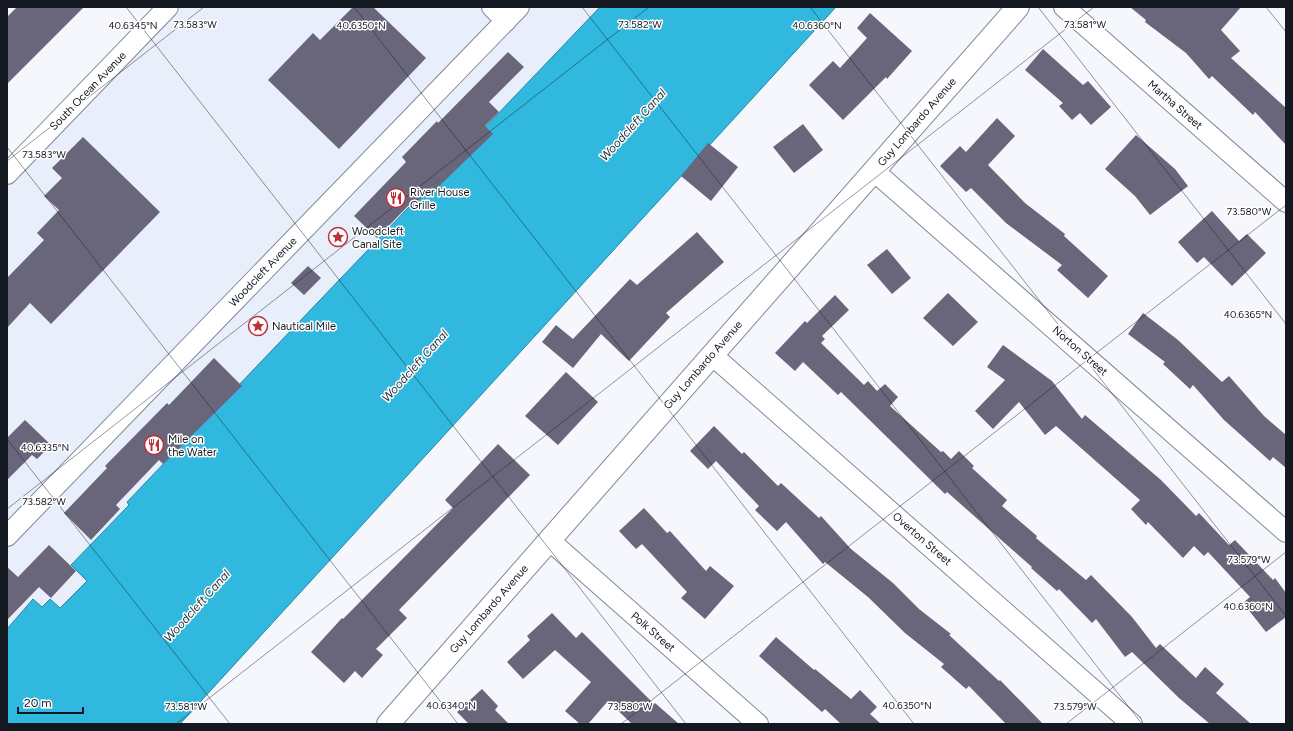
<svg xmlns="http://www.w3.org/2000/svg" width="1293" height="731" viewBox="0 0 1293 731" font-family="Figtree,sans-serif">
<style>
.built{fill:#e9eefb}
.water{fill:#30b8de;stroke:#2888a5}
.building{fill:#69667c}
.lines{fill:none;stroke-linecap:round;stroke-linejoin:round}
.minor-casing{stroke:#7f889d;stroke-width:22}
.tertiary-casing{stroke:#7f889d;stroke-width:24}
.minor{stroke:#fff;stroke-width:20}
.tertiary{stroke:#fff;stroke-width:22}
.ticks{fill:none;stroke:#141820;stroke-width:1;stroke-opacity:0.45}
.labels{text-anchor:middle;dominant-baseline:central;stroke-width:3;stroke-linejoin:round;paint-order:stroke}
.street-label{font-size:11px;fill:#141820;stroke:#fff}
.poi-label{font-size:11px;fill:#141820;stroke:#fff;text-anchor:start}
.water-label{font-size:12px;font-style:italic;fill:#1d323a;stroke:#fff}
.ticks-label{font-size:10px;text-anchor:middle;fill:#141820;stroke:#fff;stroke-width:3;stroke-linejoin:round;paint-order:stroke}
</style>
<rect width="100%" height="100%" fill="#f5f7fc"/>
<!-- built -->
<polygon class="built" points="165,7 600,7 127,502 129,504 71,565 87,581 60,608 42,608 33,600 7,629 7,169"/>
<!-- water -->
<polygon class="water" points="600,7 836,7 180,724 7,724 7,629 33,599 42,607 50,599 60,608 87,581 71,565 129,505 127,502"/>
<!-- building -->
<g class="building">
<polygon points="17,7 84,7 7,84 7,17"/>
<polygon points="353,7 373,7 426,58 339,149 268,80 313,33 320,40"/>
<polygon points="1130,7 1241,7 1221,30 1240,51 1231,58 1286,108 1286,145 1255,112 1253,115 1212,76 1209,79 1186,53 1145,22 1146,20"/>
<polygon points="870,13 912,51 887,79 886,77 843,120 809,85 833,61 840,68 867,38 857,28"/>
<polygon points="1043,49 1083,85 1088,81 1111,107 1091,125 1080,113 1072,120 1059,106 1063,103 1025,70"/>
<polygon points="508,52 524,67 489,102 499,112 485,126 493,134 435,190 432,187 412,207 409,205 377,238 354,216 406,162 402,157 437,121 438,123"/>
<polygon points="997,118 1015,136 988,165 1025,203 1065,234 1064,236 1108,276 1088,298 1057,270 1062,265 1006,223 971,188 966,192 940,166 960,146 966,152"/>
<polygon points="803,124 823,150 794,173 773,147"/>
<polygon points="1136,135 1175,169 1188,186 1150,215 1135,196 1105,169"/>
<polygon points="83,137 160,212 51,324 30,303 7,328 7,278 44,240 37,233 59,210 44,196 62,178 52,168"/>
<polygon points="708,143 738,167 711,201 681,176"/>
<polygon points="1212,211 1239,241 1247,234 1266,253 1232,286 1204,257 1197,263 1178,242"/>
<polygon points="697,232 724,262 666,313 670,317 629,361 601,334 573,368 542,342 556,325 573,339 630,279 637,285"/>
<polygon points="887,249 911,278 892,294 867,265"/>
<polygon points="308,266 321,278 304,295 291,283"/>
<polygon points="948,293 978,322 953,346 923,318"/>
<polygon points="835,295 849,310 822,336 825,339 821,343 864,385 868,381 877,391 885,384 898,397 890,406 941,452 943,451 951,459 959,451 974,466 972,468 1007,500 1002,506 1037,536 1036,538 1086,580 1091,575 1132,617 1156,648 1160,644 1196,678 1205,667 1224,684 1216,693 1251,724 1210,724 1179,698 1132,652 1125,657 1096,619 1092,623 1059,589 1057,591 1031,568 1032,567 947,492 945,494 841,392 838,395 803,362 795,371 775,353 805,321 807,323"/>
<polygon points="1143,313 1178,340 1222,382 1229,376 1264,416 1286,435 1286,468 1273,457 1270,461 1224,420 1193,385 1190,389 1163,364 1165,362 1128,334"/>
<polygon points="1003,345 1052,381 1082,419 1085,415 1161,480 1196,516 1199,513 1229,545 1235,540 1273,580 1275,578 1286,593 1286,617 1266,632 1243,603 1250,597 1208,552 1204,556 1194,546 1183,558 1148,522 1146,525 1131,509 1140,500 1056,426 1045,435 1019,402 993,429 975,411 1005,380 987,367"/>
<polygon points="214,358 242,386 163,464 159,460 116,505 120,509 91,540 64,513 107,468 105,466 167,403 169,405"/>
<polygon points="566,372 598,402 558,445 525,416"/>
<polygon points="25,420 51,445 37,459 32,455 7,480 7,438"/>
<polygon points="714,426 742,454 744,452 778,486 781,483 819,518 821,516 851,549 893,583 919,609 951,634 949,635 999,681 1000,680 1043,724 1006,724 969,686 966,689 941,667 944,664 905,633 868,597 825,562 823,564 786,522 777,531 755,510 759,506 716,461 708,469 690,451"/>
<polygon points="498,444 530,475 399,610 407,618 376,649 383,655 362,678 355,671 344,683 311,652 342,618 343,619 453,508 445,500"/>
<polygon points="644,508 667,533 670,531 706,571 710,566 734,586 705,619 681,598 687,592 642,544 636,549 619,531"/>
<polygon points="49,545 76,571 51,598 39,587 7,620 7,567 18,577"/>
<polygon points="552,613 576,638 582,632 654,704 655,703 679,724 632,724 608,701 588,724 580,724 565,711 591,682 555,650 523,679 507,662 530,640 527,636"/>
<polygon points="776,637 814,670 815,669 851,699 860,690 877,707 870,714 881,724 841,724 825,709 822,712 759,656"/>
<polygon points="482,689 498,706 495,710 509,724 469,724 457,712"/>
</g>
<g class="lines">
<defs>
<g id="minor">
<polyline points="492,7 506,21"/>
<polyline points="1064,7 1286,202"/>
<polyline points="874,171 1286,532"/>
<polyline points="7,174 168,7"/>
<polyline points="712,355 1132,724"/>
<polyline points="7,536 519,7"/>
<polyline points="549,540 758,724"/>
</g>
<polyline id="tertiary" points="388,724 1018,7"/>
</defs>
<!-- minor casing -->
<use href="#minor" class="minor-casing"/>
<!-- tertiary casing -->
<use href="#tertiary" class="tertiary-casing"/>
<!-- minor -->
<use href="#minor" class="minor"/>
<!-- tertiary -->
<use href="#tertiary" class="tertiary"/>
</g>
<!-- ticks -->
<path class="ticks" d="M126,7L686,724M354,7L914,724M582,7L1142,724M810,7L1286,616M1038,7L1286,324M1266,7L1286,32M7,147L458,724M7,161L204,7M7,439L230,724M7,509L649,7M176,724L1094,7M621,724L1286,205M1066,724L1286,552"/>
<!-- icons -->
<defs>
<symbol id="restaurant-ring" viewBox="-11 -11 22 22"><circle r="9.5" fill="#fff" stroke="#bf2f3b" stroke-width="1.5"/><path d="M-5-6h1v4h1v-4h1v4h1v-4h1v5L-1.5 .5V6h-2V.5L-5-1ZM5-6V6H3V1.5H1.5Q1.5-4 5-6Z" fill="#bf2f3b"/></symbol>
<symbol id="sight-ring" viewBox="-11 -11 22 22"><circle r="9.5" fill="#fff" stroke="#bf2f3b" stroke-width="1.5"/><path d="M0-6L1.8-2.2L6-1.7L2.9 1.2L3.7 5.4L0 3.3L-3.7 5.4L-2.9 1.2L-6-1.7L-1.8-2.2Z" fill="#bf2f3b"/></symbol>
</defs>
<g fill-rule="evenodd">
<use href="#restaurant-ring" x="385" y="187" width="22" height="22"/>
<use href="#sight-ring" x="327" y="226" width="22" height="22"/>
<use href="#sight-ring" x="247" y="315" width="22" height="22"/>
<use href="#restaurant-ring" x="143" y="434" width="22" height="22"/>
</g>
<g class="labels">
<!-- street labels -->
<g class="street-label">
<text transform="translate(88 91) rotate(-46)">South Ocean Avenue</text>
<text transform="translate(1175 105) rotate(41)">Martha Street</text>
<text transform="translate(917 122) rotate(-49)">Guy Lombardo Avenue</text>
<text transform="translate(263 272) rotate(-46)">Woodcleft Avenue</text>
<text transform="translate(1080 351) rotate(41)">Norton Street</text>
<text transform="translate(703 365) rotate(-49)">Guy Lombardo Avenue</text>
<text transform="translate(922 539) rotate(41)">Overton Street</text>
<text transform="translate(489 609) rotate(-49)">Guy Lombardo Avenue</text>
<text transform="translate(653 632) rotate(41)">Polk Street</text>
</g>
<!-- poi labels -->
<g class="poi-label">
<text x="410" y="192">River House<tspan x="410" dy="13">Grille</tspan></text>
<text x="352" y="231">Woodcleft<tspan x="352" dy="13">Canal Site</tspan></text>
<text x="272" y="326">Nautical Mile</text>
<text x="168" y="439">Mile on<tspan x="168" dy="13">the Water</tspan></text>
</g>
<!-- water labels -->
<g class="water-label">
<text transform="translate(633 125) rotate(-48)">Woodcleft Canal</text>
<text transform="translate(415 366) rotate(-48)">Woodcleft Canal</text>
<text transform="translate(197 606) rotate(-48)">Woodcleft Canal</text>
</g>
</g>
<g class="ticks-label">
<text x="195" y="28">73.583°W</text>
<text x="640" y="28">73.582°W</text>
<text x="1085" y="28">73.581°W</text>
<text x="817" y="29">40.6360°N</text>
<text x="133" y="29">40.6345°N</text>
<text x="361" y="29">40.6350°N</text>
<text x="44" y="158">73.583°W</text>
<text x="1249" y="215">73.580°W</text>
<text x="1248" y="318">40.6365°N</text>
<text x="45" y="451">40.6335°N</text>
<text x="44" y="505">73.582°W</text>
<text x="1249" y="563">73.579°W</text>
<text x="1248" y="610">40.6360°N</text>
<text x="451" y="709">40.6340°N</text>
<text x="907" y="709">40.6350°N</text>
<text x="186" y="710">73.581°W</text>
<text x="630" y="710">73.580°W</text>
<text x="1075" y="710">73.579°W</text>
</g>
<!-- border -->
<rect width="1293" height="731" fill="none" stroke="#141820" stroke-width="16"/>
<!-- scale -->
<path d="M18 707v6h65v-6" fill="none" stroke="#141820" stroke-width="2"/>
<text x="24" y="707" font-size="12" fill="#141820" stroke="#ffffff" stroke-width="3" paint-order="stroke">20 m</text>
</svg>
